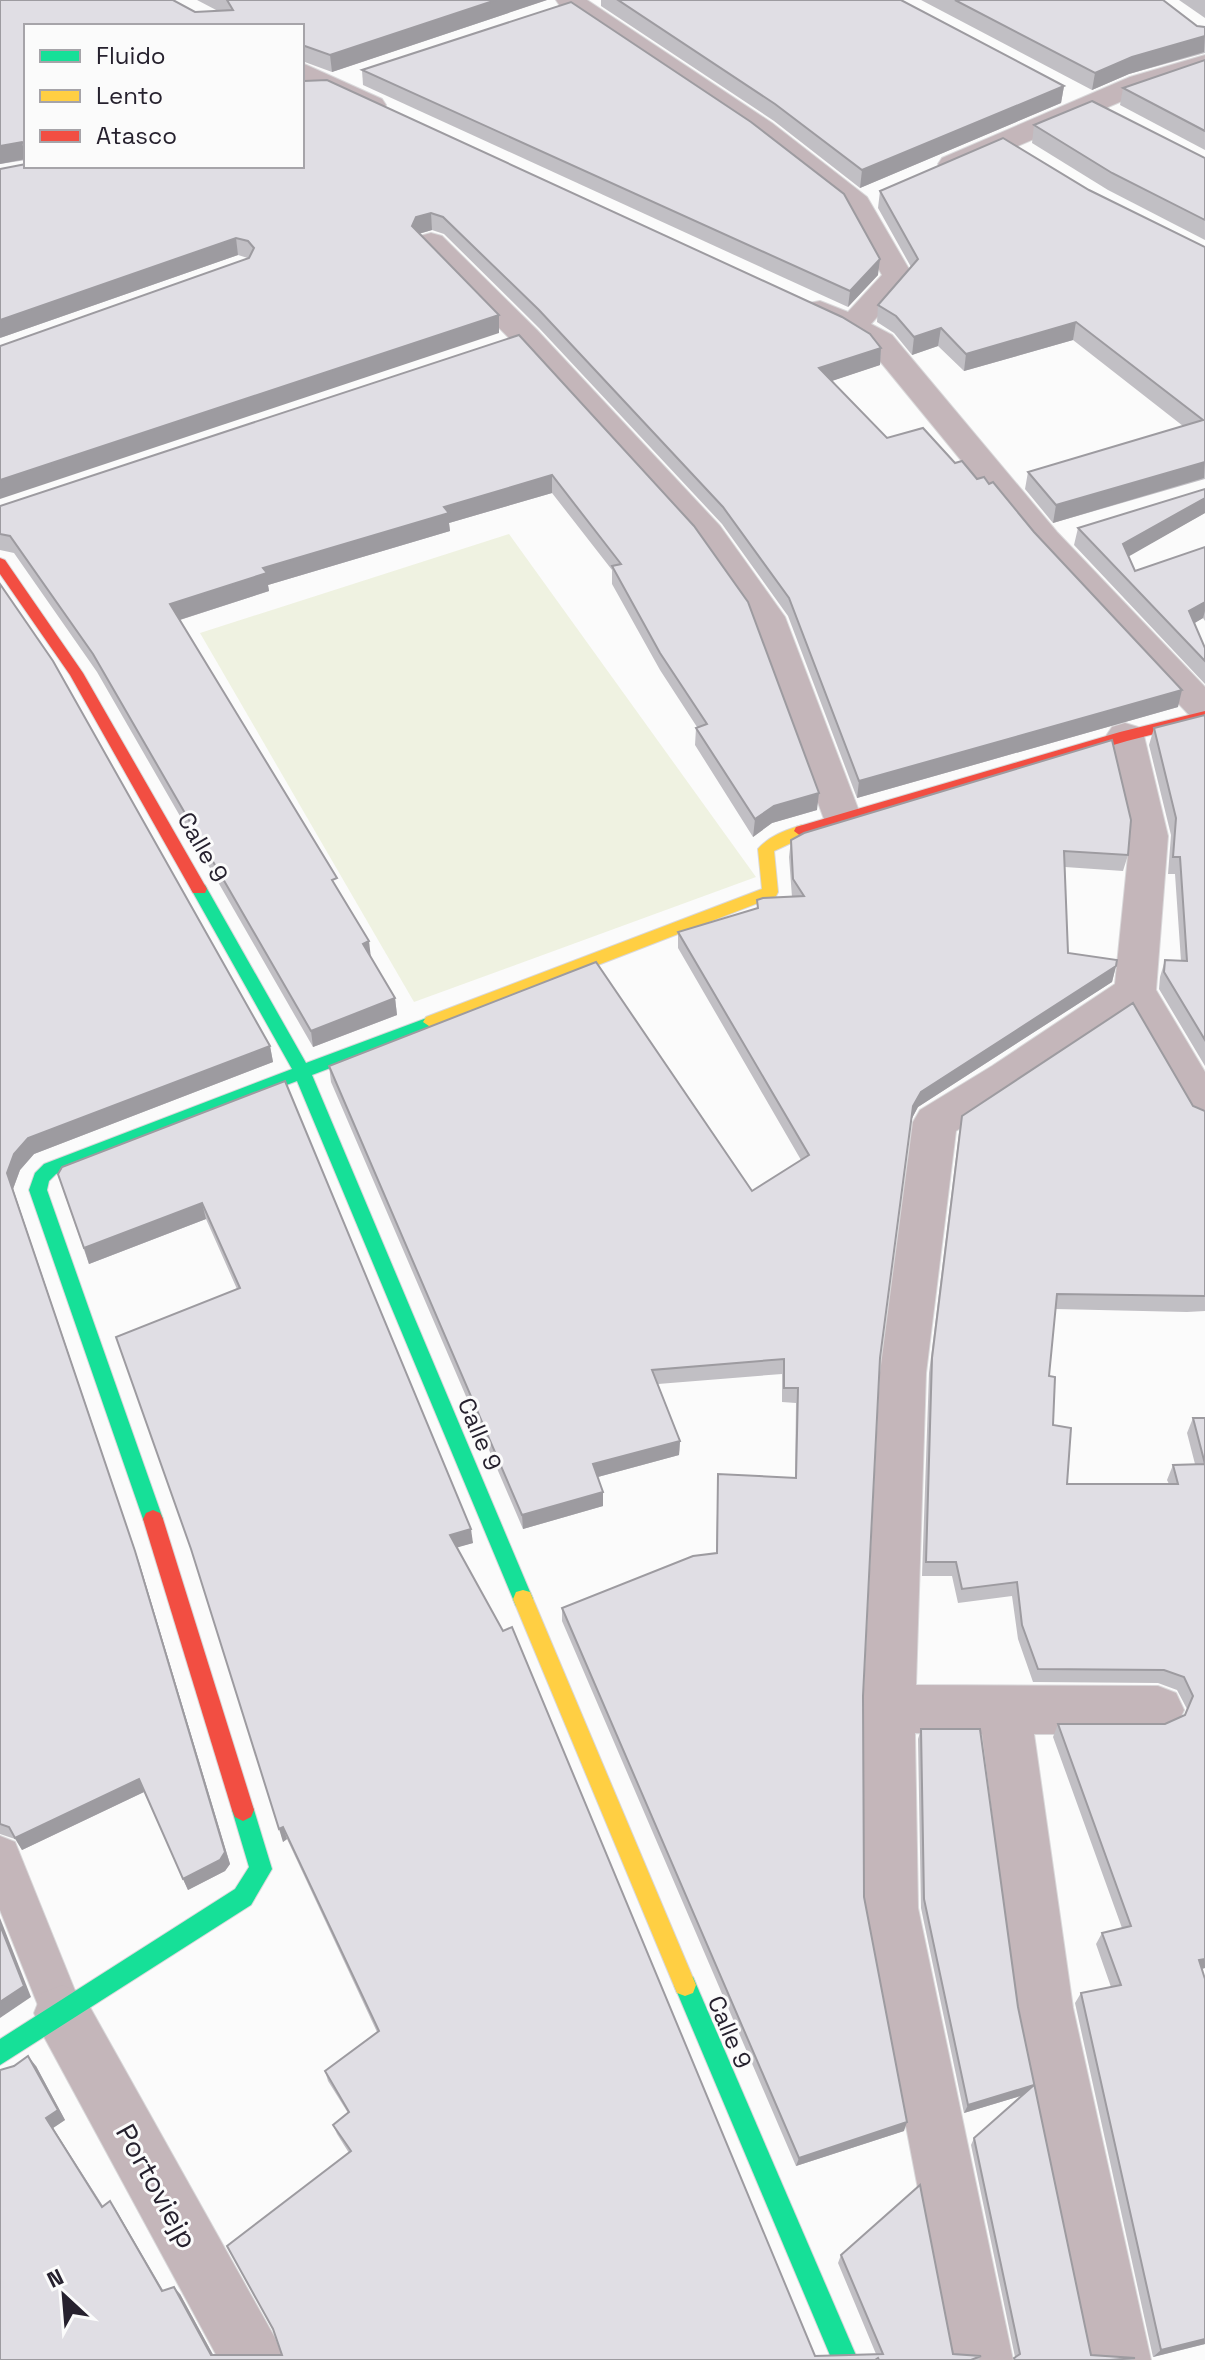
<svg xmlns="http://www.w3.org/2000/svg" width="1205" height="2360" viewBox="0 0 1205 2360" font-family="'Space Grotesk',sans-serif">
<style>
.green{fill:#eff2e1}
.lines{fill:none;stroke-linecap:round;stroke-linejoin:round}
.lane-casing{stroke:#d9d8da;stroke-width:2}
.street-casing{stroke:#d9d8da;stroke-width:2}
.fast-casing{stroke:#d9d8da;stroke-width:2}
.slow-casing{stroke:#d9d8da;stroke-width:2}
.jam-casing{stroke:#d9d8da;stroke-width:2}
.lane{fill:#c4b6ba;fill-rule:evenodd}
.street{fill:#c4b6ba;fill-rule:evenodd}
.fast{fill:#16e098;fill-rule:evenodd}
.slow{fill:#ffcf43;fill-rule:evenodd}
.jam{fill:#f24e42;fill-rule:evenodd}
.wall{fill:#c1bfc4}
.shaded-wall{fill:#9d9ba0}
.building{fill:#e0dee4;stroke:#9d9ba0;stroke-width:2}
.labels{text-anchor:middle;dominant-baseline:central;stroke-width:6;stroke-linejoin:round;paint-order:stroke}
.street-label{font-size:24px;fill:#26212e;stroke:#fbfbfb}
.near-street-label{font-size:28px;fill:#26212e;stroke:#fbfbfb}
</style>
<rect width="100%" height="100%" fill="#fbfbfb"/>
<!-- green -->
<polygon class="green" points="509,534 756,877 414,1002 200,633"/>
<g class="lines">
<defs>
<polygon id="lane" points="0,1836 15,1842 84,2013 77,2028 62,2035 47,2028 0,1910"/>
<g id="street">
<polygon points="556,0 587,0 772,123 867,197 913,276 871,324 892,335 1057,532 1205,687 1205,721 1192,718 1033,548 870,349 809,317 804,310 809,303 820,301 848,312 882,275 845,208 752,135 560,6"/>
<polygon points="1205,55 1205,72 1150,89 962,170 952,173 942,170 938,164 942,158 1130,77"/>
<polygon points="302,63 382,99 386,105 382,111 372,113 362,111 302,82"/>
<polygon points="431,233 442,236 537,330 720,526 785,617 862,819 857,829 843,833 829,829 824,819 750,618 696,542 515,344 420,248 416,242 420,236"/>
<polygon points="1125,723 1138,727 1144,736 1168,836 1156,990 1205,1072 1205,1126 1190,1121 1129,1016 956,1131 926,1373 916,1685 1158,1686 1176,1693 1184,1710 1176,1727 1158,1734 1034,1734 1073,2008 1151,2360 1089,2360 1017,2008 982,1734 915,1733 918,1908 1013,2360 951,2360 864,1908 863,1709 880,1373 913,1122 920,1110 992,1066 1115,984 1130,836 1106,736 1112,727"/>
<polygon points="62,1985 82,1993 275,2338 284,2360 219,2360 42,2033 34,2013 42,1993"/>
</g>
<g id="fast">
<polygon points="199,883 205,885 306,1063 432,1016 441,1022 438,1027 312,1075 533,1599 530,1606 523,1608 516,1606 513,1599 297,1081 56,1174 49,1181 47,1190 163,1519 160,1525 153,1528 146,1525 143,1519 29,1190 35,1173 44,1164 292,1069 191,889"/>
<polygon points="243,1799 251,1803 254,1810 272,1869 251,1905 0,2065 0,2039 235,1889 249,1867 232,1810 235,1803"/>
<polygon points="685,1974 693,1977 858,2360 832,2360 674,1985 677,1977"/>
</g>
<g id="slow">
<path d="M802,825L808,827L810,831L808,835L774,851L778,892L776,896L438,1027L432,1028L423,1022L426,1017L762,889L758,849C769,836 786,830 802,825Z"/>
<polygon points="523,1590 530,1592 533,1599 696,1985 693,1993 685,1996 677,1993 513,1599 516,1592"/>
</g>
<g id="jam">
<polygon points="0,558 5,560 83,673 207,889 205,893 193,893 70,675 0,574"/>
<polygon points="1205,711 1205,721 1127,741 802,837 794,831 796,827 1120,732"/>
<polygon points="153,1510 160,1513 163,1519 254,1810 251,1817 243,1821 235,1817 232,1810 143,1519 146,1513"/>
</g>
</defs>
<!-- lane casing -->
<use href="#lane" class="lane-casing"/>
<!-- street casing -->
<use href="#street" class="street-casing"/>
<!-- fast casing -->
<use href="#fast" class="fast-casing"/>
<!-- slow casing -->
<use href="#slow" class="slow-casing"/>
<!-- jam casing -->
<use href="#jam" class="jam-casing"/>
<!-- lane -->
<use href="#lane" class="lane"/>
<!-- street -->
<use href="#street" class="street"/>
<!-- fast -->
<use href="#fast" class="fast"/>
<!-- slow -->
<use href="#slow" class="slow"/>
<!-- jam -->
<use href="#jam" class="jam"/>
</g>
<!-- wall -->
<g class="wall">
<polygon points="0,0 195,12 218,11 197,0 547,0 332,72 302,61 302,26 26,26 26,160 0,164"/>
<polygon points="601,0 901,0 1064,86 1061,103 860,188 774,121 601,6"/>
<polygon points="921,0 1163,0 1197,26 1205,27 1205,53 1129,74 1092,90"/>
<polygon points="1179,0 1205,0 1205,18"/>
<polygon points="1205,60 1205,150 1120,105 1123,88"/>
<polygon points="362,70 878,275 848,307 363,85"/>
<polygon points="304,81 881,348 880,365 831,381 887,438 1178,707 857,798 788,616 722,524 539,328 444,234 432,230 419,234 499,333 238,255 0,338 302,166"/>
<polygon points="1034,125 1205,158 1205,240 1108,190 1032,143"/>
<polygon points="1089,190 1205,247 1205,479 1053,523 1025,489 1028,472 1183,426 1073,340 964,371 938,346 912,355 894,333 877,322 878,305 911,267 878,208 880,191"/>
<polygon points="519,335 817,810 772,823 753,837 695,745 696,728 697,727 660,670 612,584 612,570 552,493 449,523 450,531 268,585 269,591 180,620 338,890 371,957 395,998 397,1015 313,1047 97,672 14,553 0,550 0,506"/>
<polygon points="1205,489 1205,513 1128,556 1135,571 1205,547 1205,621 1203,618 1194,623 1205,648 1205,684 1074,545 1078,528"/>
<polygon points="0,584 270,1046 273,1062 34,1154 20,1170 13,1189 140,1565 230,1864 225,1871 188,1890 144,1792 22,1850 15,1839 0,1834"/>
<polygon points="1205,715 1205,1066 1159,989 1160,977 1165,960 1181,961 1175,874 1168,874 1171,835 1149,745 1154,728"/>
<polygon points="804,833 1128,855 1123,871 1065,867 1068,953 1116,966 1112,982 918,1107 911,1120 880,1358 863,1696 864,1897 904,2131 796,2166 562,1621 562,1608 716,1553 718,1474 795,1478 796,1403 782,1402 782,1374 658,1384 680,1441 679,1455 598,1477 603,1506 523,1529 331,1082 329,1066 752,1191 801,1160 678,948 678,932 757,908 757,900 792,897 789,857 791,840"/>
<polygon points="285,1081 473,1543 457,1547 815,2356 876,2354 838,2263 841,2255 953,2354 981,2356 979,2360 0,2360 36,2066 65,2120 53,2128 103,2206 110,2201 116,2210 163,2290 180,2294 213,2355 282,2355 349,2153 337,2134 333,2125 348,2113 328,2081 325,2071 377,2032 287,1839 283,1842 237,1289 206,1219 89,1264 63,1190"/>
<polygon points="1193,1106 1205,1111 1205,1311 1187,1312 1055,1309 1049,1376 1053,1425 1067,1484 1169,1484 1167,1480 1173,1465 1195,1464 1187,1433 1193,1418 1205,1418 1205,1968 1202,1969 1205,2344 1153,2357 1075,2003 1081,1993 1111,1987 1096,1944 1102,1933 1122,1928 1053,1737 1058,1724 1165,1724 1184,1716 1187,1709 1177,1690 1158,1683 1033,1682 1018,1639 1012,1596 958,1603 952,1576 922,1576 929,1373 959,1133 962,1116"/>
<polygon points="921,1729 1018,2007 1091,2355 1135,2358 1132,2360 1013,2360 1015,2357 971,2145 974,2138 1024,2095 964,2113 921,1908 918,1739"/>
</g>
<!-- shaded-wall -->
<g class="shaded-wall">
<polygon points="496,0 547,0 332,72 330,55"/>
<polygon points="1205,36 1204,52 1129,74 1092,90 1095,73 1132,57"/>
<polygon points="1064,86 1061,103 860,188 862,170"/>
<polygon points="22,142 26,159 0,164 0,146"/>
<polygon points="431,213 432,230 418,234 412,226 416,217"/>
<polygon points="236,238 238,255 0,338 0,320"/>
<polygon points="880,259 878,275 848,307 850,291"/>
<polygon points="499,315 499,333 0,499 0,480"/>
<polygon points="1076,322 1073,340 964,371 966,354"/>
<polygon points="941,328 938,346 912,355 914,337"/>
<polygon points="881,348 880,365 817,386 819,368"/>
<polygon points="1205,462 1204,478 1053,523 1056,505"/>
<polygon points="552,475 552,493 449,523 450,531 268,585 269,591 173,622 170,604 263,568 444,507"/>
<polygon points="1205,498 1205,513 1119,562 1123,544"/>
<polygon points="1205,602 1205,611 1203,618 1185,629 1189,611"/>
<polygon points="1182,690 1178,707 857,798 859,781"/>
<polygon points="819,793 817,810 772,823 753,837 755,819 774,806"/>
<polygon points="369,941 371,958 363,944"/>
<polygon points="1116,966 1112,982 918,1107 910,1122 913,1106 921,1092"/>
<polygon points="395,998 397,1015 313,1047 311,1031"/>
<polygon points="270,1046 273,1062 34,1154 20,1170 13,1189 140,1565 230,1864 225,1871 188,1890 183,1879 7,1173 14,1154 28,1138"/>
<polygon points="202,1203 206,1219 89,1264 84,1248"/>
<polygon points="680,1441 679,1455 594,1478 593,1464"/>
<polygon points="603,1492 603,1506 523,1529 522,1515"/>
<polygon points="471,1529 473,1543 452,1549 450,1535"/>
<polygon points="139,1779 144,1792 22,1850 15,1838"/>
<polygon points="283,1827 287,1839 283,1842 279,1829"/>
<polygon points="0,1918 31,1997 0,2018"/>
<polygon points="1205,1959 1205,1968 1191,1971 1199,1960"/>
<polygon points="28,2056 36,2066 65,2120 53,2128 108,2215 46,2118"/>
<polygon points="1034,2085 1030,2093 964,2113 968,2105"/>
<polygon points="907,2122 904,2131 796,2166 799,2158"/>
<polygon points="110,2201 116,2210 167,2298 162,2291"/>
<polygon points="174,2287 180,2294 216,2360 211,2355"/>
<polygon points="1205,2339 1205,2344 1153,2357 1161,2350"/>
</g>
<!-- building -->
<g class="building">
<polygon points="0,0 173,0 195,12 233,10 227,0 496,0 330,55 302,45 302,26 26,26 26,146 22,142 0,146"/>
<polygon points="618,0 901,0 1064,86 862,170 775,104"/>
<polygon points="955,0 1163,0 1197,26 1205,27 1205,36 1132,57 1095,73"/>
<polygon points="571,2 751,122 844,194 880,259 850,291 362,70"/>
<polygon points="1205,60 1205,131 1123,88"/>
<polygon points="302,79 304,81 327,80 842,317 870,334 881,348 819,368 887,438 923,428 955,463 962,461 977,479 984,477 989,484 993,482 1034,532 1182,690 859,781 789,598 723,507 539,310 443,217 431,213 416,217 412,226 499,315 0,480 0,346 249,258 254,248 248,241 236,238 0,320 0,169 26,164 26,166 302,166"/>
<polygon points="1092,101 1205,158 1205,220 1112,173 1034,125"/>
<polygon points="1003,138 1089,190 1205,247 1205,462 1056,505 1028,472 1203,420 1076,322 966,354 941,328 914,337 896,316 878,305 918,259 880,191"/>
<polygon points="519,335 694,526 748,602 819,793 774,806 755,819 696,728 707,724 660,653 612,566 621,564 552,475 444,507 449,513 263,568 267,573 170,604 337,878 332,880 369,941 363,944 395,998 311,1031 93,654 10,536 0,534 0,506"/>
<polygon points="1205,489 1205,498 1123,544 1135,571 1205,547 1205,602 1189,611 1205,648 1205,661 1078,528"/>
<polygon points="0,584 53,661 270,1046 28,1138 14,1154 7,1173 135,1551 225,1852 220,1860 183,1879 139,1779 15,1838 9,1827 0,1824"/>
<polygon points="1205,715 1205,1040 1164,972 1165,960 1187,961 1180,857 1173,857 1176,818 1154,728"/>
<polygon points="1112,740 1131,820 1128,855 1064,851 1068,953 1117,960 1116,966 921,1092 913,1106 880,1358 863,1696 864,1897 907,2122 799,2158 562,1608 693,1556 717,1553 718,1474 796,1478 798,1388 784,1388 784,1359 652,1370 680,1441 593,1464 603,1492 522,1515 329,1066 596,962 752,1191 809,1155 678,932 758,908 757,900 763,898 804,896 793,879 791,840 804,833"/>
<polygon points="1133,1003 1193,1106 1205,1111 1205,1296 1057,1294 1049,1376 1055,1377 1053,1425 1071,1428 1067,1484 1178,1484 1173,1465 1205,1464 1193,1418 1205,1418 1205,1959 1199,1960 1205,1979 1205,2339 1161,2350 1081,1993 1121,1985 1102,1933 1131,1926 1058,1724 1165,1724 1185,1715 1193,1696 1184,1677 1164,1670 1038,1669 1022,1625 1017,1582 962,1589 956,1562 926,1562 932,1358 962,1116"/>
<polygon points="285,1081 471,1529 450,1535 503,1631 512,1627 815,2356 883,2354 841,2255 920,2185 953,2354 981,2356 971,2360 879,2360 878,2358 875,2360 0,2360 0,2070 14,2066 28,2056 58,2110 46,2118 102,2207 110,2201 162,2291 174,2287 211,2355 282,2355 273,2329 227,2246 351,2151 333,2125 349,2112 325,2071 379,2031 283,1827 279,1829 191,1549 116,1337 240,1288 202,1203 84,1248 58,1174 62,1167"/>
<polygon points="921,1729 980,1729 1018,2007 1091,2355 1135,2358 1110,2360 1015,2360 1014,2358 1020,2354 974,2138 1034,2085 968,2105 924,1899"/>
<polygon points="0,1925 24,1986 0,2002"/>
</g>
<g class="labels">
<!-- street labels -->
<g class="street-label">
<text transform="translate(203 847) rotate(60)">Calle 9</text>
<text transform="translate(480 1434) rotate(67)">Calle 9</text>
<text transform="translate(730 2032) rotate(67)">Calle 9</text>
</g>
<!-- near-street labels -->
<g class="near-street-label">
<text transform="translate(157 2186) rotate(61)">Portoviejp</text>
</g>
</g>
<!-- legend -->
<rect x="24" y="24" width="280" height="144" fill="#fbfbfb" stroke="#a6a4a9" stroke-width="2"/>
<rect x="40" y="50" width="40" height="12" fill="#16e098" stroke="#a6a4a9" stroke-width="2"/>
<text x="96" y="64" font-size="24" fill="#26212e">Fluido</text>
<rect x="40" y="90" width="40" height="12" fill="#ffcf43" stroke="#a6a4a9" stroke-width="2"/>
<text x="96" y="104" font-size="24" fill="#26212e">Lento</text>
<rect x="40" y="130" width="40" height="12" fill="#f24e42" stroke="#a6a4a9" stroke-width="2"/>
<text x="96" y="144" font-size="24" fill="#26212e">Atasco</text>
<!-- north arrow -->
<g transform="translate(64 2296) rotate(334)" stroke="#fbfbfb" stroke-width="6" paint-order="stroke">
<path d="M0-6L14 30L0 20L-14 30Z" fill="#26212e"/>
<text y="-12" font-size="22" font-weight="bold" text-anchor="middle" fill="#26212e">N</text>
</g>
</svg>
